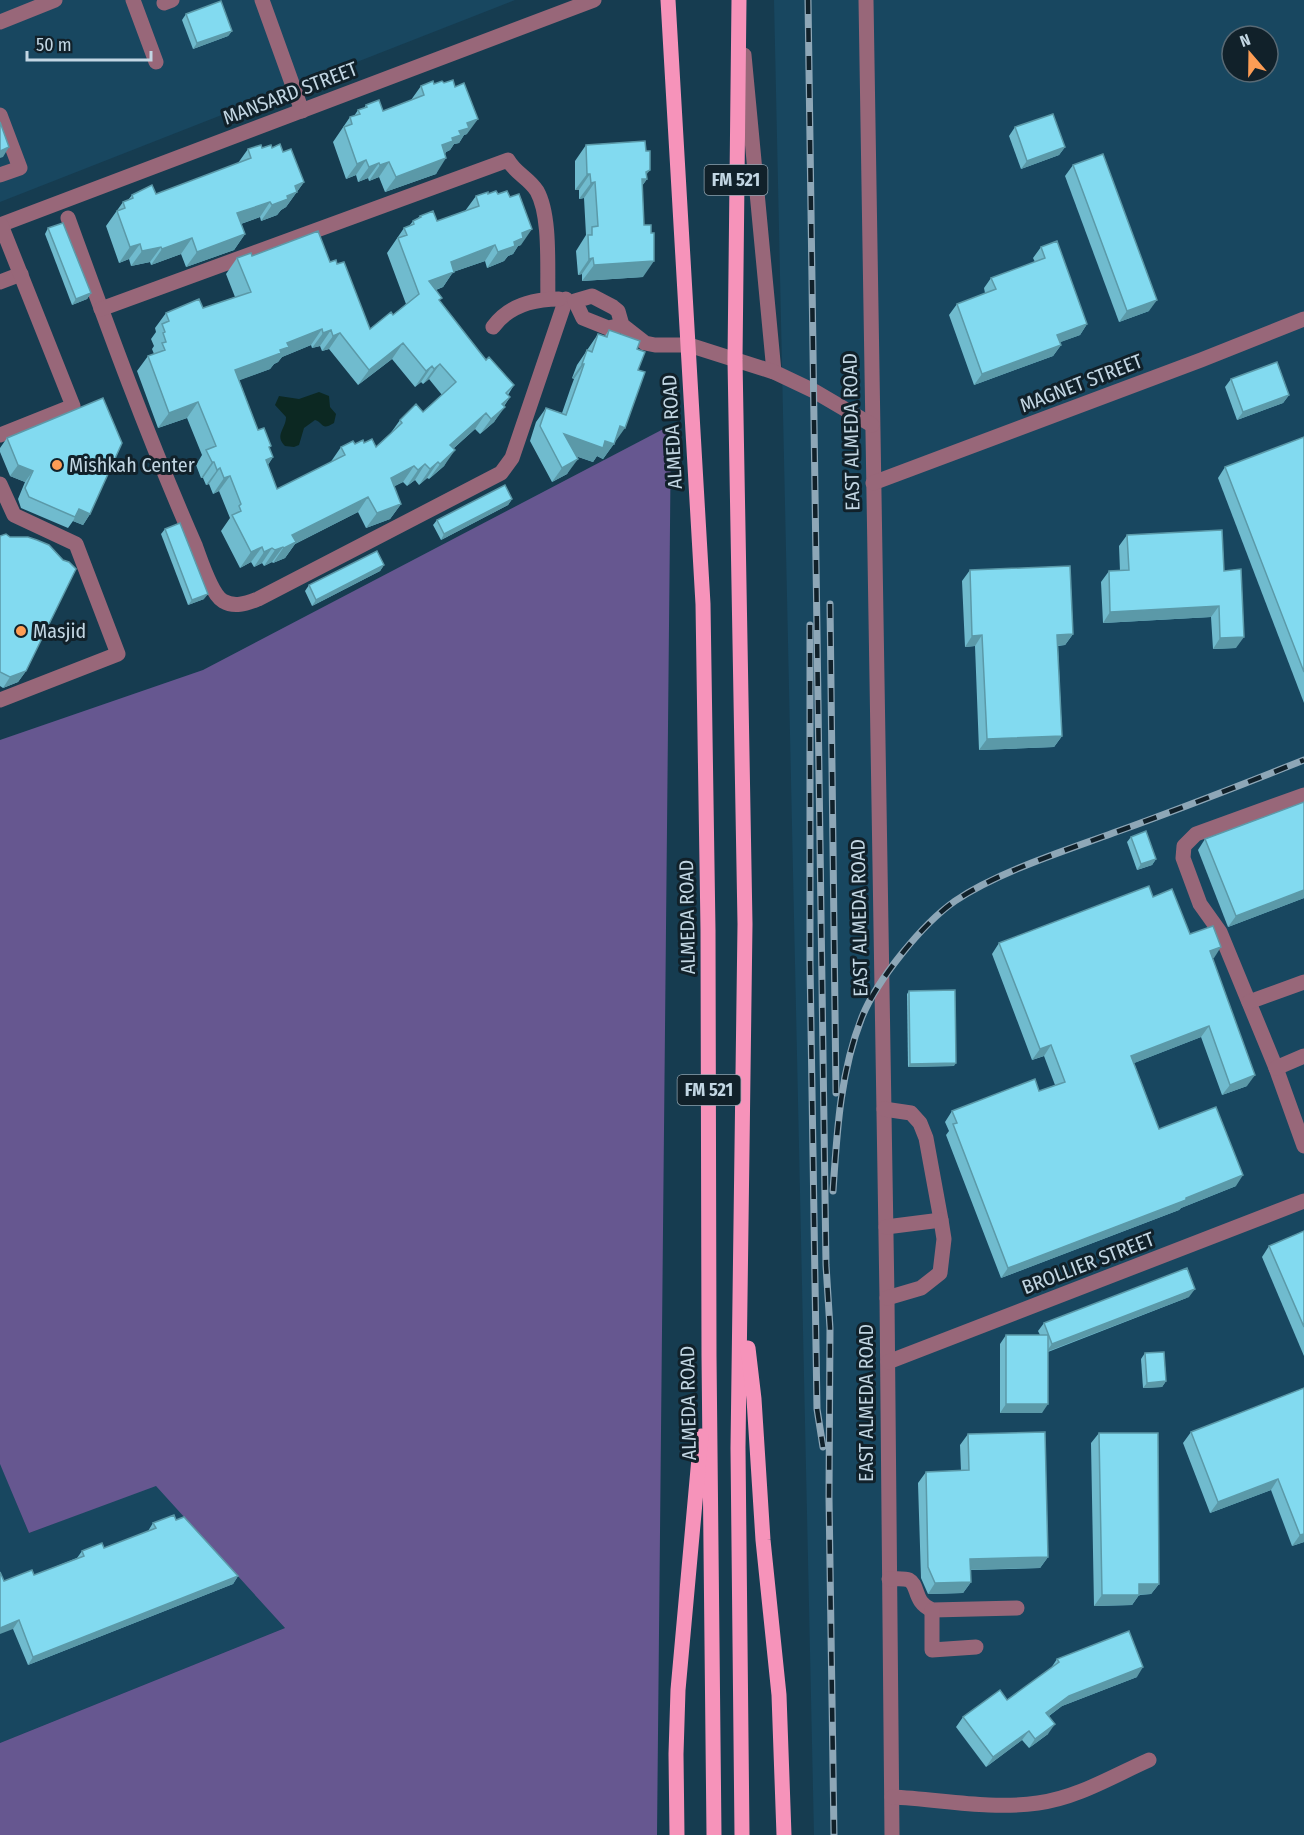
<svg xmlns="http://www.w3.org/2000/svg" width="1304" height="1835" viewBox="0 0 1304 1835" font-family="'Fira Sans Condensed',sans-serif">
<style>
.built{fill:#184760;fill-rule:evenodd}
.forest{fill:#665790}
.water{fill:#0c2822}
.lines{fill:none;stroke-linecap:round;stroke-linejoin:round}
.minor{stroke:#986779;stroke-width:15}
.major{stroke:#f693ba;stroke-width:15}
.rail-casing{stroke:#8ea7b7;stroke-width:7}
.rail{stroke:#11212a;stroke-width:4.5;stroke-dasharray:14;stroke-linecap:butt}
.wall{fill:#70bbce;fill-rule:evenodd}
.shaded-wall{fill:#5b99a8}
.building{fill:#82daf0;stroke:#5b99a8;stroke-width:1.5;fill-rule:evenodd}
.poi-dot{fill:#fd9d55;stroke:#11212a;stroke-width:2}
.labels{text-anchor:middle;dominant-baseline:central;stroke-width:6;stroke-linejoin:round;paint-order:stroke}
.shield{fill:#11212a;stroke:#8da0ac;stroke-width:1.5}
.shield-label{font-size:18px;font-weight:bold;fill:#c2d6e3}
.street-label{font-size:20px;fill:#c2d6e3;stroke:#11212a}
.poi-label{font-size:20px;fill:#c2d6e3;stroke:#11212a;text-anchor:start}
</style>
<rect width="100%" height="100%" fill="#163c50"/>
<!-- built -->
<g class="built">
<polygon points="0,0 515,0 0,202"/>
<path d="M774,0H1304V1835H814ZM1232,36H1268V72H1232Z"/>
<polygon points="0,1463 29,1533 156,1485 285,1628 0,1743"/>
</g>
<!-- forest -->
<polygon class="forest" points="671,425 657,1835 0,1835 0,1743 285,1628 156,1486 29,1533 0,1464 0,740 203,670"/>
<!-- water -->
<path class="water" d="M319,392L329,396L330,407L336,414L334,423C321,431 324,423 315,420L304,428L299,445L294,447L285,446C274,435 286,429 286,417L275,405L279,396L299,399Z"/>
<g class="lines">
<!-- minor -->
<g class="minor">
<polyline points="133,0 156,62"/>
<polyline points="262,0 302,111"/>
<polyline points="866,0 887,1298 892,1835"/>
<polyline points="164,3 172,0"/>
<polyline points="0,22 55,0"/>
<polyline points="744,55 774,372"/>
<polyline points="0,115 20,168 0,175"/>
<path d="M68,218C108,328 148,438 195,545C200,558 211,594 223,601C235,608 247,603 258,599L501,473L512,458L566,299"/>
<polyline points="0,225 594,0"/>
<polyline points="0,282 21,274"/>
<path d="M101,309L508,160C515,173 529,178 537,191C551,216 547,269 548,299"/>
<polyline points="622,325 608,328 583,318 575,301 592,296 613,307 618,311 622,325 645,343 655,345 689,345 774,372 814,391 872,425"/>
<path d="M493,327C509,305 533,299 559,299"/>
<polyline points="0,435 73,406 1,225"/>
<polyline points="873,483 1201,360 1304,319"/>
<polyline points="0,484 14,515 76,544 118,654 0,700"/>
<polyline points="1304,795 1196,834 1184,846 1183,858 1200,904 1220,932 1276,1068 1304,1146"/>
<polyline points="1249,1002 1304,982"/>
<polyline points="1276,1068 1304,1056"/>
<polyline points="884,1109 911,1113 920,1123 926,1138 941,1220 886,1227"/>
<polyline points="887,1298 921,1288 940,1273 944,1239 941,1220"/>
<polyline points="888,1362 1304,1201"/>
<path d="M889,1579C894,1579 904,1578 909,1580C919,1585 913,1602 932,1610L1017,1608"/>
<polyline points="932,1610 932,1650 976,1647"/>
<path d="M892,1797C940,1799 989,1810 1038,1803C1077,1798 1113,1776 1149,1760"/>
</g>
<!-- major -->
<g class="major">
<polyline points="668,0 703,604 708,930 709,1355 714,1835"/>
<polyline points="739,0 735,360 745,924 738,1448 742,1835"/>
<polyline points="748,1348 754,1399 763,1540 779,1695 784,1835"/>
<polyline points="677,1835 676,1754 678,1690 701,1436"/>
</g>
<defs>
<g id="rail">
<polyline points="808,0 826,1265 830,1328 829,1497 834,1835"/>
<polyline points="830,604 836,1093"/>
<polyline points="810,625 810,963 817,1409 823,1447"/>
<path d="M833,1191C837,1131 840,1073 862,1017C877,980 922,924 955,901C998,872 1064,851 1113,833C1177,810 1241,785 1304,760"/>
</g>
</defs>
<!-- rail casing -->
<use href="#rail" class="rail-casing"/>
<!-- rail -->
<use href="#rail" class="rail"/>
</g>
<!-- wall -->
<g class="wall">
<polygon points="186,14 232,31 228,36 193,49 182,20"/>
<polygon points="434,84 467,134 464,135 459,143 454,144 450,150 446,152 436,174 385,192 379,177 369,181 368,178 358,182 356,175 346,179 333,142 350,117 354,116 358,110 364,108 366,105 383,111 411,100 421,86"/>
<polygon points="1015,127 1065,147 1059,155 1021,169 1009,136"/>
<polygon points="586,145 646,175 647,179 642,186 643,277 582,281 582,274 578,275 576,251 586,235 584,198 579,199 579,190 575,190 575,161"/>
<polygon points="272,148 283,152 304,182 286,207 281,210 277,215 261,221 260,217 241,224 245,234 234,250 186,267 181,254 151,265 150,262 131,266 129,259 119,263 106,226 123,202 128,200 132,195 156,194 238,163 248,149"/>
<polygon points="1073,165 1149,311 1119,322 1065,176"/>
<path d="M476,196L521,245L518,246L513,254L508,256L504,261L487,268L485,261L453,272L443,287L436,290L440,301L486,360L514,385L508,395L510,397L494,422L480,434L475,429L453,449L444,466L429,479L427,478L419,485L415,480L407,486L403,482L394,486L401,504L390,519L366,528L358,512L295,544L285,558L273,563L272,562L264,566L262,563L254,567L251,562L240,568L221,531L230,518L219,491L213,494L209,484L206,485L203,478H201L196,465L202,455L187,418L158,428L137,371L148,356L154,354L152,349L154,346L151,339L156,332L155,328L166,313L203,308L235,297L226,274L237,258L252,256L330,262L337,264L370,329L393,315L406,304L387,253L404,228L409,226L413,221L418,218L420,216L437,221L465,211ZM311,345L312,348L320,346L322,351L329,349L358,385L392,359L415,387L421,382L423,384L429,379L442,395L423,412L400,420L390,434L376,447L364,443L341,447L330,463L277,489L268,465L273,457L269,448L258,430L239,380L270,369L274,364L278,362L282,357Z"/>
<polygon points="48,228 91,293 87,299 72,305 45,234"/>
<polygon points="1041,247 1087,324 1080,335 1060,342 1061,345 1053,356 974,385 949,315 957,304 985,293 984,288 991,278 1035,262 1033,258"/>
<polygon points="609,330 637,349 615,442 603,459 597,456 593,462 576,456 567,474 552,482 530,441 536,422 546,408 562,413 571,387 574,379 572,378 577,365 598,334 605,336"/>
<polygon points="1231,379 1289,395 1283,403 1237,420 1225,387"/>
<polygon points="1304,437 1304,703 1218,478 1225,467"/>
<polygon points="7,438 90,514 83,525 73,521 68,528 21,508 18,499 25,482 10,476 0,452 0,448"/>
<polygon points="512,499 508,505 441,540 433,525 437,520"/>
<polygon points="165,529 204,599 188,605 161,534"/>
<polygon points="1127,535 1224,571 1236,648 1213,649 1211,617 1103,623 1101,582 1109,571 1120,571 1119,546"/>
<polygon points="0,536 26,671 18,682 3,688 0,686"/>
<polygon points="384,565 380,571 312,606 305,591 309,585"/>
<polygon points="970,570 1073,634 1065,645 1058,646 1062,736 1054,747 979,750 975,646 965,647 962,581"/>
<polygon points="1131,837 1156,859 1152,865 1137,870 1127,842"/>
<polygon points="1205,839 1304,898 1228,927 1198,850"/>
<polygon points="1153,897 1214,958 1212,958 1247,1086 1222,1095 1201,1037 1134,1063 1159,1129 1236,1186 1181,1208 1179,1210 1001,1278 946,1135 949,1131 945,1122 952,1111 1039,1091 1055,1085 1044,1056 1032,1060 992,954 999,943"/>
<polygon points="909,991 954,1066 908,1067 907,994"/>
<polygon points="1304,1231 1304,1356 1262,1257 1269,1246"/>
<polygon points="1189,1297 1048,1352 1042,1413 1000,1413 1000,1344 1006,1335 1040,1335 1038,1331 1044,1323"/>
<polygon points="1145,1353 1166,1381 1162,1387 1143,1388 1141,1359"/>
<polygon points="1304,1388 1304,1542 1292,1546 1271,1490 1210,1513 1183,1443 1191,1432"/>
<polygon points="1099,1433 1159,1584 1151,1594 1139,1595 1132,1605 1094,1606 1091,1443"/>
<polygon points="968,1434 1048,1557 1040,1568 971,1570 971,1582 963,1593 928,1594 921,1578 918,1483 926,1472 961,1471 960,1445"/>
<polygon points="176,1520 238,1576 233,1584 28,1665 13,1629 4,1581 34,1575 77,1558 82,1551 104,1548 148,1531 153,1523"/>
<polygon points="1057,1659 1137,1677 1062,1706 1049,1716 1048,1734 1029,1748 1022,1740 986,1767 956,1727 963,1717 1007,1700 1051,1668"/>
</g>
<!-- shaded-wall -->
<g class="shaded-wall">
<polygon points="232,31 228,36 193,49 197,43"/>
<polygon points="478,119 467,134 464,135 459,143 454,144 450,150 446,152 443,156 442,145 467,123"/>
<polygon points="9,147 3,157 0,158 0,151"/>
<polygon points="1065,147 1059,155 1021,169 1027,161"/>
<polygon points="446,158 436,174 385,192 396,177"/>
<polygon points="366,160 356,175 346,179 357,164"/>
<polygon points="389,162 379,177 369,181 380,165"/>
<polygon points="379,163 368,178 358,182 369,167"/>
<polygon points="650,170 643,179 647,179 635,195 630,195 646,172"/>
<polygon points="587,174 590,174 579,190 575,190"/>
<polygon points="304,182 286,207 281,210 277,215 261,221 272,205 295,186"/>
<polygon points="595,182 584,198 579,199 591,183"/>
<polygon points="270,202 260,217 226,229 237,213"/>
<polygon points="532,229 521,245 518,246 513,254 508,256 504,261 487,268 498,252 522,233"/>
<polygon points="245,234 234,250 186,267 197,252"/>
<polygon points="192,238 181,254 151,265 162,249"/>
<polygon points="140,244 129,259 119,263 130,247"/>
<polygon points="495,245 485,261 453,272 443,287 418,296 429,281 451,262"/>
<polygon points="161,247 150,262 131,266 142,251"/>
<polygon points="593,258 582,274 578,275 589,259"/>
<polygon points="654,261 643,277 582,281 594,265"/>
<polygon points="91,293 87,299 72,305 76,299"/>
<polygon points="1157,300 1149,311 1119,322 1127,311"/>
<polygon points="1087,324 1080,335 1050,346 1057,335"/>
<polygon points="322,329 311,345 282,357 278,362 274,364 270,369 224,386 235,370 280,350 287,343"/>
<polygon points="331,330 320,346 312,348 323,333"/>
<polygon points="340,333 329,349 322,351 333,336"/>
<polygon points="403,343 392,359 358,385 369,370"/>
<polygon points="1061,345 1053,356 974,385 982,374"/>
<polygon points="440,364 429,379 423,384 434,369"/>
<polygon points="582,364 584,364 574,379 572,378"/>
<polygon points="432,366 421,382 415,387 426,371"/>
<polygon points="1289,395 1283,403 1237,420 1243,412"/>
<polygon points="510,397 500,411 505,407 494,422 480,434 502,404"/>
<polygon points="198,402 187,418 158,428 169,413"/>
<polygon points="486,413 475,429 439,461 450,445"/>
<polygon points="620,426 625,428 615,442"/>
<polygon points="564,434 605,441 614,444 603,459 597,456 593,462 554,449"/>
<polygon points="455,450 444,466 429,479 440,464"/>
<polygon points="273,457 262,473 266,460"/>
<polygon points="578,459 567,474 552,482 562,468"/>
<polygon points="212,462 214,462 203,478 201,478"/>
<polygon points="438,462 427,478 419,485 430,469"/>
<polygon points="425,464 415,480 407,486 418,470"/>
<polygon points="18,465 33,471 25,482 10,476"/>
<polygon points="414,466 403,482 380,494 391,478"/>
<polygon points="220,468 209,484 206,485 217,470"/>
<polygon points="230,476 219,491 213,494 224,478"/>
<polygon points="368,497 358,512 295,544 285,558 273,563 292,535"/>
<polygon points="512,499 508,505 441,540 444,534"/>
<polygon points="401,504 390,519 366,528 377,513"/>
<polygon points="79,509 90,514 83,525 73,521"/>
<polygon points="262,547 251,562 240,568 251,552"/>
<polygon points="283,547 272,562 264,566 275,550"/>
<polygon points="272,548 262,563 254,567 264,552"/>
<polygon points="384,565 380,571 312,606 316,600"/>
<polygon points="208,594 204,599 188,605 192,600"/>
<polygon points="1219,606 1211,617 1103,623 1110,612"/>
<polygon points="1073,634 1065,645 1050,646 1057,635"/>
<polygon points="982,635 975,646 965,647 972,636"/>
<polygon points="1244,637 1236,648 1213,649 1220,638"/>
<polygon points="26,671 18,682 3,688 10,677"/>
<polygon points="1062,736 1054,747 979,750 987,739"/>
<polygon points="1156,859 1152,865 1137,870 1141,864"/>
<polygon points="1304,890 1304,898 1228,927 1236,916"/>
<polygon points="1221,947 1214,958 1202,962 1210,951"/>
<polygon points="1209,1026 1201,1037 1124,1067 1131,1056"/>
<polygon points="1051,1045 1044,1056 1032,1060 1040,1049"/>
<polygon points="956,1063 954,1066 908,1067 910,1064"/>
<polygon points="1255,1075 1247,1086 1222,1095 1230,1085"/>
<polygon points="1243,1175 1236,1186 1181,1208 1179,1210 1001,1278 1008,1268"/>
<polygon points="1195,1289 1189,1297 1046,1352 1052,1344"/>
<polygon points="1166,1381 1162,1387 1143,1388 1147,1383"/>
<polygon points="1006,1404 1048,1404 1042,1413 1000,1413"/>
<polygon points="1278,1479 1271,1490 1210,1513 1218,1502"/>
<polygon points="1304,1534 1304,1542 1292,1546 1300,1535"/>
<polygon points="1048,1557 1040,1568 963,1570 970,1559"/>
<polygon points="238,1576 233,1584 28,1665 33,1657"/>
<polygon points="971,1582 963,1593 928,1594 935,1583"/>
<polygon points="1139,1584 1159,1584 1151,1594 1132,1595"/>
<polygon points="1102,1595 1139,1595 1132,1605 1094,1606"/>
<polygon points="19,1620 13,1629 0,1634 0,1628"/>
<polygon points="1143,1667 1137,1677 1062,1706 1039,1723 1046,1713 1069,1696"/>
<polygon points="1055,1724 1048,1734 1029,1748 1035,1739"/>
<polygon points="1029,1731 1022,1740 986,1767 993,1757"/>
</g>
<!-- building -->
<g class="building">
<polygon points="221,1 232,31 197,43 186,14"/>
<polygon points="453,80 455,87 464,83 478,119 467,123 469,128 459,131 461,135 452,138 453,141 442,145 446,158 396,177 389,162 380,165 379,163 369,167 366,160 357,164 344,127 352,124 350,117 360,114 358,110 367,107 366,105 379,100 383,111 424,95 421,86 433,81 434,84 442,81 444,83"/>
<polygon points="1053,114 1065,147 1027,161 1015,127"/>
<polygon points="0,122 9,147 0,151"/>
<polygon points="645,141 646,151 650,151 650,170 646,172 647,179 642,179 644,225 651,225 651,233 654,233 654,261 594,265 593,258 589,259 588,235 592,235 592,227 598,226 595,182 591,183 590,174 587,174 586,145"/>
<polygon points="280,144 283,152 291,149 304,182 295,186 297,192 287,196 288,199 272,205 270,202 237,213 245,234 197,252 192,238 162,249 161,247 142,251 140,244 130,247 117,211 125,208 123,202 133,198 132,195 152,185 156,194 251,158 248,149 261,145 262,148 271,145 272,148"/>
<polygon points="1103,154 1157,300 1127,311 1073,165"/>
<path d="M496,191L498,194L507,191L510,197L519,194L532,229L522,233L523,238L514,242L515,246L498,252L495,245L451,262L454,272L429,281L442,298L439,300L486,360L489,357L514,385L506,393L510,397L502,404L505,407L491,419L486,413L450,445L455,450L440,464L438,462L430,469L425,464L418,470L414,466L391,478L401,504L377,513L368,497L292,535L296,542L284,548L283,547L275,550L272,548L264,552L262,547L251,552L232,515L241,511L239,506L241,504L230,476L224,478L220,468L217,470L214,462H212L206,450L216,446L198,402L169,413L148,356L165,350L162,343L166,342L163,333L165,332L162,324L169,321L166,313L199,299L203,308L251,292L237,258L251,253L252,256L318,231L330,262L336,260L337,264L344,262L370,329L391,312L393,315L419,294L398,238L407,235L404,228L414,224L413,221L421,217L420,216L433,211L437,221L479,206L476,196L488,192V194ZM322,329L323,333L331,330L333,336L340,333L369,370L403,343L426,371L432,366L434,369L440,364L456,382L423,412L416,404L400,420L402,423L376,447L372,439L364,443L363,440L355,444L353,441L341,447L345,455L277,489L266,460L273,457L269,447L271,446L264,428L258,430L235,370L281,353L280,350L289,347L287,343Z"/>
<polygon points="63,223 91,293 76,299 48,228"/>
<polygon points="1057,241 1087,324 1057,335 1061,345 982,374 957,304 996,289 991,278 1045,258 1041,247"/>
<polygon points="609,330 640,341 637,349 645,352 638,370 645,372 625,428 620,426 614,444 605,441 603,448 564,434 578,459 562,468 540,426 546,408 566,415 581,373 584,364 582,364 587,350 592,352 598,334 607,337"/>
<polygon points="1277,362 1289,395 1243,412 1231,379"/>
<polygon points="103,398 122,443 90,514 79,509 75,517 29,497 25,488 33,471 18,465 7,438"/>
<polygon points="1304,437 1304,672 1225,467"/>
<polygon points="505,485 512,499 444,534 437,520"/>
<polygon points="180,523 208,594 192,600 165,529"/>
<polygon points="1222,530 1224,571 1241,569 1244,637 1220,638 1219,606 1110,612 1109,571 1129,570 1127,535"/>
<polygon points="6,534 10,537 28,537 37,540 49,545 63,560 69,562 76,569 26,671 10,677 0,672 0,536"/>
<polygon points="377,551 384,565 316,600 309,585"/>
<polygon points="1070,566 1073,634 1057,635 1062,736 987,739 982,635 972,636 970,570"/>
<polygon points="1304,802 1304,890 1236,916 1205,839"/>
<polygon points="1146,831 1156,859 1141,864 1131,837"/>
<polygon points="1149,886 1153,897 1172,889 1190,934 1213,926 1221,947 1210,951 1255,1075 1230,1085 1209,1026 1131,1056 1159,1129 1216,1107 1243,1175 1186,1198 1186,1200 1008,1268 953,1124 957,1123 952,1111 1035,1079 1039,1091 1065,1082 1051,1045 1040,1049 999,943"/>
<polygon points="955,990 956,1063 910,1064 909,991"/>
<polygon points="1304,1231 1304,1327 1269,1246"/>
<polygon points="1187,1268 1195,1289 1052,1344 1044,1323"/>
<rect x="1006" y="1335" width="42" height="69"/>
<polygon points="1164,1352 1166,1381 1147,1383 1145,1353"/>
<polygon points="1304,1388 1304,1534 1300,1535 1278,1479 1218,1502 1191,1432"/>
<polygon points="1045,1432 1048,1557 970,1559 971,1582 935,1583 928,1567 926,1472 969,1470 968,1434"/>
<polygon points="1099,1433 1158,1433 1159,1584 1139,1584 1139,1595 1102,1595"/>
<polygon points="174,1515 176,1520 184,1517 238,1576 33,1657 19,1620 0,1628 0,1572 4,1581 32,1570 34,1575 84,1556 82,1551 102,1543 104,1548 156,1528 153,1523"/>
<polygon points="1129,1631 1143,1667 1069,1696 1046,1713 1055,1724 1035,1739 1029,1731 993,1757 963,1717 1000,1690 1007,1700 1059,1662 1057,1659"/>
</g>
<!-- markers -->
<g class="poi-dot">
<circle cx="57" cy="465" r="6"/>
<circle cx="21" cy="631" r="6"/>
</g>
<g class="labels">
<!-- shield labels -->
<g class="shield">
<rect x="704.5" y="165" width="63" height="30" rx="4.5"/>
<rect x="677.5" y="1075" width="63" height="30" rx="4.5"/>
</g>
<g class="shield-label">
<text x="736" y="180">FM 521</text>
<text x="709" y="1090">FM 521</text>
</g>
<!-- street labels -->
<g class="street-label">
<text transform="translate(290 93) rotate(-21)">MANSARD STREET</text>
<text transform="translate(1081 383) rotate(-21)">MAGNET STREET</text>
<text transform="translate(672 432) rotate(-93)">ALMEDA ROAD</text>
<text transform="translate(851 432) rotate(-91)">EAST ALMEDA ROAD</text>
<text transform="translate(687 917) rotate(-91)">ALMEDA ROAD</text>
<text transform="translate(859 918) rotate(-91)">EAST ALMEDA ROAD</text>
<text transform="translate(1088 1263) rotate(-21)">BROLLIER STREET</text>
<text transform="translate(688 1403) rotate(-91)">ALMEDA ROAD</text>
<text transform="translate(866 1403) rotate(-90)">EAST ALMEDA ROAD</text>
</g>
<!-- poi labels -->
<g class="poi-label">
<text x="69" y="465">Mishkah Center</text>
<text x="33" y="631">Masjid</text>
</g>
</g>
<!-- north arrow -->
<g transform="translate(1250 54) rotate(340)"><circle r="28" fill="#11212a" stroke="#586974" stroke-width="1.5"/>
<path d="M0-4.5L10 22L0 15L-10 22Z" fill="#fd9d55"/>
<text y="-9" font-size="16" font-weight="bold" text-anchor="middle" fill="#c2d6e3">N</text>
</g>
<!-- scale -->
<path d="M27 51v9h124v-9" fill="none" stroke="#c2d6e3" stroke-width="3"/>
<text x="36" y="51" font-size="18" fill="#c2d6e3" stroke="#11212a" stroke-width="4.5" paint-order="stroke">50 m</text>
</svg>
